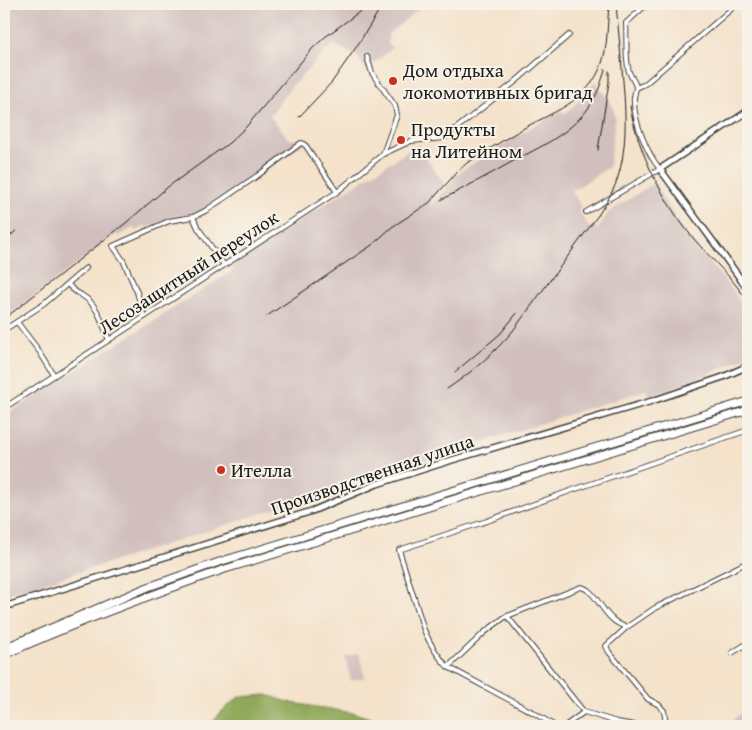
<svg xmlns="http://www.w3.org/2000/svg" width="752" height="730" viewBox="0 0 752 730" font-family="'Gentium Book Plus',serif">
<style>
.industrial{fill:#d1bfbe}
.forest{fill:#90a95a;stroke:#56623b}
.lines{fill:none;stroke-linecap:round;stroke-linejoin:round}
.street-casing{stroke:#3c3a36;stroke-width:6}
.secondary-casing{stroke:#3c3a36;stroke-width:8}
.highway-casing{stroke:#3c3a36;stroke-width:9}
.street{stroke:#fff;stroke-width:4}
.secondary{stroke:#fff;stroke-width:5}
.highway{stroke:#fff;stroke-width:7}
.rail{stroke:#1c1c1c;stroke-width:1}
.poi-dot{fill:#c8321e;stroke:#f7f3e8;stroke-width:2}
.labels{text-anchor:middle;dominant-baseline:central;stroke-width:4;stroke-linejoin:round;paint-order:stroke}
.poi-label{font-size:19px;fill:#1c1c1c;stroke:#f7f3e8;text-anchor:start}
.street-label{font-size:19px;fill:#1c1c1c;stroke:#f7f3e8}
</style>
<rect width="100%" height="100%" fill="#f7f3e8"/>
<filter id="ink" filterUnits="userSpaceOnUse"><feTurbulence type="fractalNoise" baseFrequency=".02" numOctaves="2"/><feDisplacementMap in="SourceGraphic" scale="10" xChannelSelector="R" yChannelSelector="G"/><feConvolveMatrix kernelMatrix="1 2 1 2 8 2 1 2 1" color-interpolation-filters="sRGB"/></filter>
<filter id="wash" filterUnits="userSpaceOnUse"><feTurbulence type="fractalNoise" baseFrequency=".0096" numOctaves="4" result="noise"/><feDisplacementMap in="SourceGraphic" scale="20" xChannelSelector="R" yChannelSelector="G"/><feGaussianBlur stdDeviation="1.12" result="paint"/><feColorMatrix in="noise" values="0 0 0 0 0 0 0 0 0 0 0 0 0 0 0 0 0 1.4 0 .05"/><feComposite in="paint" operator="in"/></filter>
<g filter="url(#wash)">
<rect width="100%" height="100%" fill="#f4e2ca"/>
<!-- industrial -->
<g class="industrial">
<polygon points="4,4 425,4 388,34 388,43 392,48 366,70 357,56 333,44 290,88 270,116 289,139 304,141 303,144 203,215 179,222 150,226 147,228 145,225 137,231 133,228 118,236 116,234 4,319"/>
<polygon points="595,81 613,107 615,119 609,167 572,191 581,207 578,210 588,226 591,228 593,225 598,229 609,212 654,183 683,231 735,293 748,318 748,356 680,387 679,385 650,397 646,390 376,476 118,560 4,595 4,416 234,270 231,265 419,144 426,152 424,155 444,183 432,200 430,207 461,171 534,126 562,111 565,114 587,92"/>
<polygon points="359,653 365,677 351,681 345,657"/>
<polygon points="748,708 748,726 734,726 730,722"/>
</g>
<!-- forest -->
<polygon class="forest" points="267,695 292,703 354,713 396,726 209,726 222,711 239,697"/>
</g>
<g filter="url(#ink)">
<g class="lines">
<defs>
<g id="street">
<polyline points="367,57 372,73 395,106 397,115 383,154"/>
<polyline points="636,88 645,84 737,4"/>
<path d="M586,212L660,169C647,154 634,121 634,102C633,97 636,91 636,87C635,82 631,77 629,72C625,57 627,39 626,23L647,4"/>
<polyline points="193,217 198,228 224,265"/>
<path d="M68,284C74,293 76,291 83,296C99,306 102,324 109,340"/>
<polyline points="144,317 137,292 123,260 113,246 169,221 193,217 205,211 257,176 301,143 302,143 306,146 337,192"/>
<polyline points="17,322 39,351 54,375"/>
<polyline points="4,330 44,304 86,268"/>
<polyline points="4,408 337,192 383,154 411,141 444,138 515,82 569,35"/>
<polyline points="507,616 584,712 617,722 640,726"/>
<polyline points="732,653 748,643"/>
<path d="M448,667L485,632L505,617L581,587C598,590 603,622 627,627"/>
<path d="M555,726L534,713L448,667C437,656 430,644 424,630L399,550L487,521L570,491L748,430"/>
<polyline points="565,726 584,712"/>
<polyline points="644,726 657,726 666,723 664,711 659,705 648,699 609,652 606,646 627,627 655,608 748,562"/>
</g>
<g id="secondary">
<polyline points="748,111 660,169 748,289"/>
<polyline points="741,280 748,274"/>
<polyline points="4,607 312,511 377,484 452,460 652,401 723,377 748,366"/>
</g>
<g id="highway">
<polyline points="4,648 148,587 222,561 748,401"/>
<path d="M4,655C76,622 150,595 225,569L748,410"/>
</g>
</defs>
<!-- street casing -->
<use href="#street" class="street-casing"/>
<!-- secondary casing -->
<use href="#secondary" class="secondary-casing"/>
<!-- highway casing -->
<use href="#highway" class="highway-casing"/>
<!-- street -->
<use href="#street" class="street"/>
<!-- secondary -->
<use href="#secondary" class="secondary"/>
<!-- highway -->
<use href="#highway" class="highway"/>
<!-- rail -->
<g class="rail">
<path d="M630,106C637,150 664,204 694,239C712,260 733,278 748,302"/>
<polyline points="299,117 332,82 357,46 383,4"/>
<polyline points="598,150 609,82 609,71"/>
<path d="M441,200C466,187 491,174 515,160C539,148 564,136 582,116C594,103 601,86 605,69"/>
<polyline points="4,241 17,230"/>
<path d="M267,316L372,245L392,227L429,203L459,170L467,163C484,153 501,141 519,131C551,112 588,103 602,63C608,45 607,24 609,6"/>
<polyline points="4,319 127,222 169,186 229,143 246,127 312,49 325,37 370,4"/>
<polyline points="455,372 500,334 518,312"/>
<path d="M447,389C471,373 493,354 512,332L599,214C606,203 613,192 617,180C629,144 625,105 622,69C620,47 618,25 616,4"/>
</g>
</g>
</g>
<!-- markers -->
<g class="poi-dot">
<circle cx="393" cy="81" r="5"/>
<circle cx="401" cy="140" r="5"/>
<circle cx="221" cy="470" r="5"/>
</g>
<g class="labels">
<!-- poi labels -->
<g class="poi-label">
<text x="403" y="70">Дом отдыха<tspan x="403" dy="22">локомотивных бригад</tspan></text>
<text x="411" y="129">Продукты<tspan x="411" dy="22">на Литейном</tspan></text>
<text x="231" y="470">Ителла</text>
</g>
<!-- street labels -->
<g class="street-label">
<text transform="translate(188 272) rotate(-33)">Лесозащитный переулок</text>
<text transform="translate(372 474) rotate(-19)">Производственная улица</text>
</g>
</g>
<!-- margin -->
<rect width="752" height="730" fill="none" stroke="#f7f3e8" stroke-width="20"/>
</svg>
